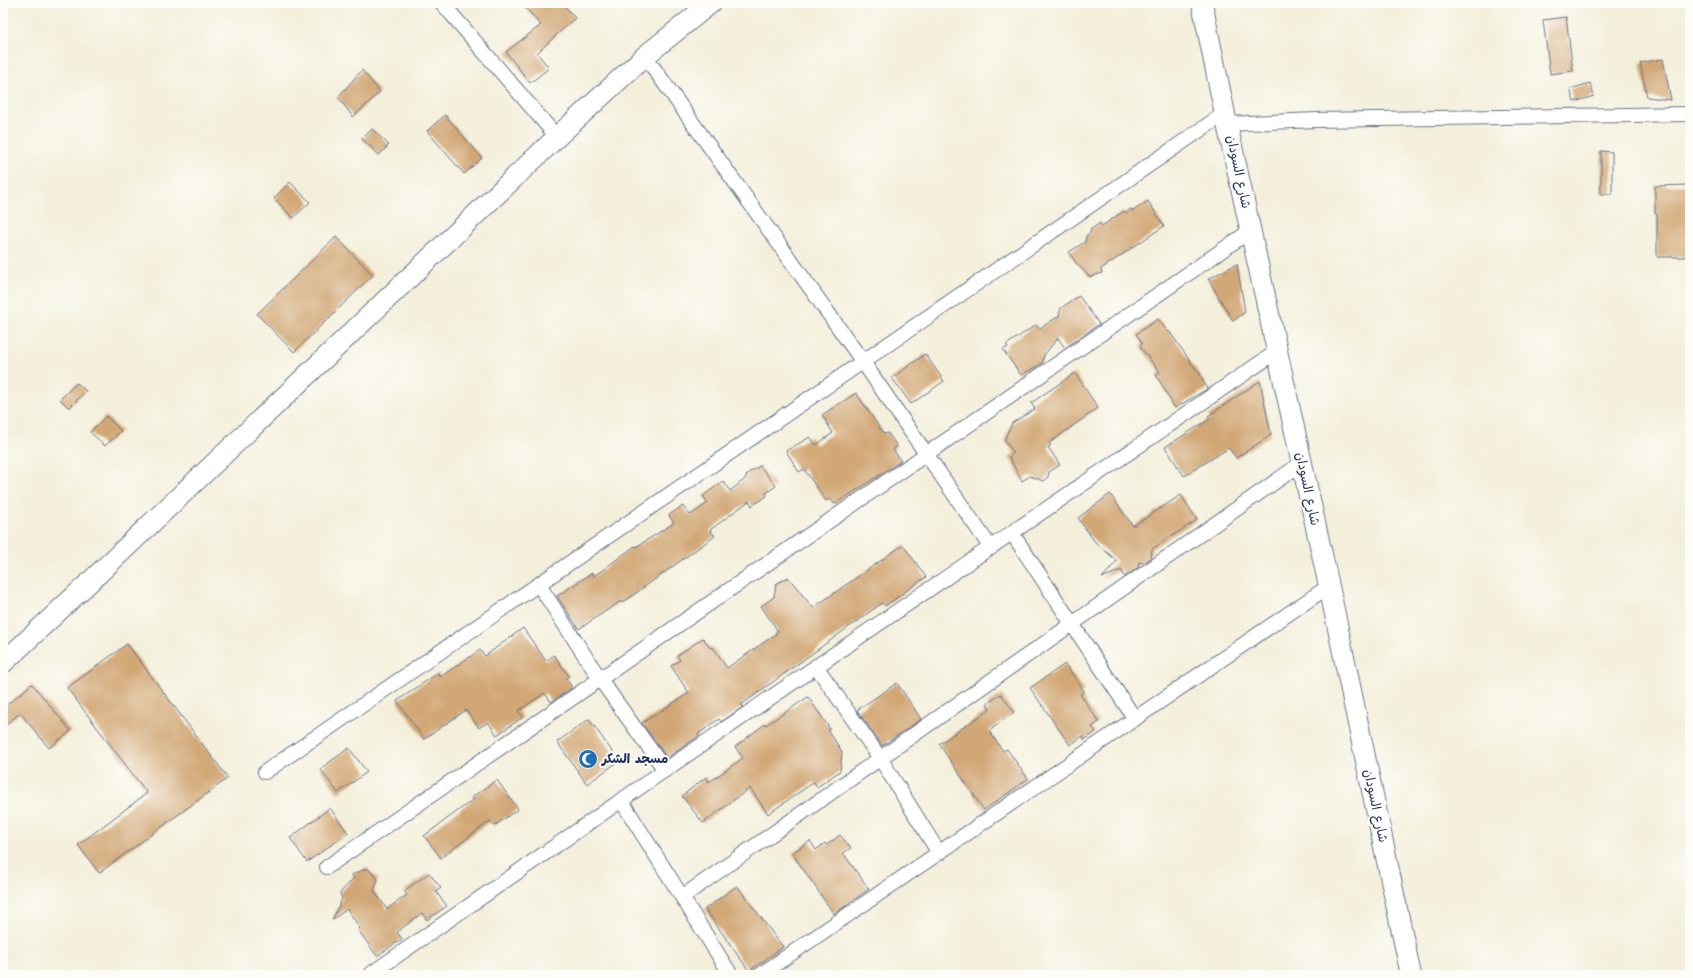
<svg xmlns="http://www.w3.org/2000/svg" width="1693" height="978" viewBox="0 0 1693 978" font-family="Kalam,'Playpen Sans Arabic',sans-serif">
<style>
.building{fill:#d2a776}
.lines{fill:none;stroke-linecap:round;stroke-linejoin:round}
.street-casing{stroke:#677289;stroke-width:16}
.secondary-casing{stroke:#677289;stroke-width:22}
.street{stroke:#fff;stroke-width:14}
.secondary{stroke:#fff;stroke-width:20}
.labels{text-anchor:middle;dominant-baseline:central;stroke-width:4;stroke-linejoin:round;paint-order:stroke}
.street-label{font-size:13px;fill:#1b2f5e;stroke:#fdfcf7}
.poi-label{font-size:13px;font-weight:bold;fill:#1b2f5e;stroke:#fdfcf7;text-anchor:start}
</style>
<rect width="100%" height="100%" fill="#fdfcf7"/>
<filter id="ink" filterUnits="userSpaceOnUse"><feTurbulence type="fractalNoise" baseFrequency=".025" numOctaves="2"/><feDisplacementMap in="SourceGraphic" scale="8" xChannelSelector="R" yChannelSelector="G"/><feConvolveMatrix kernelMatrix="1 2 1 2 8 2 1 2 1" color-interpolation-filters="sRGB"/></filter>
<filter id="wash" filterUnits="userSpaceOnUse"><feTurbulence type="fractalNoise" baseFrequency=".012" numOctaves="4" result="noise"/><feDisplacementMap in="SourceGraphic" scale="16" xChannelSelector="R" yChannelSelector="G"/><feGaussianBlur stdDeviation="0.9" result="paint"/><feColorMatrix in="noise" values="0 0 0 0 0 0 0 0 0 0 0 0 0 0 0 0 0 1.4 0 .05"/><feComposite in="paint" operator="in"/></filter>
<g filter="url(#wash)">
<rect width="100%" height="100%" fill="#f3efda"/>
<g id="blocks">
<!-- building -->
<g class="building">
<polygon points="521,3 562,3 575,18 537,53 549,68 530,83 506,52 541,25"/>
<polygon points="1566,17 1573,71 1550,74 1543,20"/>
<polygon points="1663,59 1671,100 1647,97 1640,63"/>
<polygon points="362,70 380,92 353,117 338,97"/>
<polygon points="1590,83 1594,96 1574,102 1570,89"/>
<polygon points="445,115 482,158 464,174 427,131"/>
<polygon points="372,129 389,145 379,155 362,139"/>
<polygon points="1601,151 1612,152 1612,194 1601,194"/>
<polygon points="290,182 310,202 293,218 274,198"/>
<polygon points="1690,185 1690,257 1657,257 1657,214 1655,214 1655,186"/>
<polygon points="1148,201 1164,226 1101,269 1102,273 1090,277 1076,263 1069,252 1085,242 1086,236 1091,232 1090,230 1100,223 1102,226 1124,211 1126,213 1131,209 1133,211"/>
<polygon points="336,237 373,275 294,352 257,314"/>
<polygon points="1237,264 1245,312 1233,321 1208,279"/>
<polygon points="1079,296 1099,324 1065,348 1058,338 1044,355 1042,363 1021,375 1003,350 1008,347 1006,345 1036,325 1039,329 1059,316 1061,308"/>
<polygon points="1158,319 1168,332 1169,331 1198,372 1199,372 1207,389 1175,408 1156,375 1160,372 1140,347 1142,343 1136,334"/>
<polygon points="925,354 944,381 911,404 892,378"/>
<polygon points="1075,373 1098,408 1049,443 1051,445 1048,447 1060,465 1049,472 1048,477 1043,481 1030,476 1022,481 1009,457 1014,453 1005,441 1005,438 1012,423 1035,409 1031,403"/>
<polygon points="1260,381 1271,435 1236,458 1229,448 1184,476 1165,447 1210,419 1208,416"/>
<polygon points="77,383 86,391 69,408 60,399"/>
<polygon points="856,393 884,434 888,433 897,446 893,449 901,461 835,504 829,499 826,501 804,469 799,472 786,451 810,437 816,445 833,433 822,415"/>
<polygon points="106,416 121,431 105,446 90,432"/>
<polygon points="760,466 776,486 766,493 767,496 752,506 749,501 710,530 715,536 622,603 621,601 579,629 557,596 592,573 594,576 635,546 636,547 674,523 669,515 683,506 690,515 708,503 703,496 723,481 730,491 745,479 748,473"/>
<polygon points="1110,494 1133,526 1181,495 1197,520 1152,549 1151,558 1144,563 1139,562 1138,568 1125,577 1121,570 1102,578 1117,561 1095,542 1078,518"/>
<polygon points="903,545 926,577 885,606 882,603 741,705 743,707 721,722 719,719 698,734 699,736 667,758 642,723 689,693 671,666 680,660 677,656 703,638 710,648 713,647 727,668 776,634 775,633 778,631 761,606 774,597 776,584 788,577 813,608"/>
<polygon points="523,628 546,661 554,655 569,676 566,678 572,688 551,702 545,693 518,711 523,717 497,735 488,722 479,728 466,710 424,739 397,701 438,673 440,677 480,650 485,656"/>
<polygon points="127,644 228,778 99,873 78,845 147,793 67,688"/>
<polygon points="1065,664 1084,691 1080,694 1099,722 1092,727 1096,732 1084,740 1083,736 1070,745 1030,688"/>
<polygon points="897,683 921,719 882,746 857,710"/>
<polygon points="32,684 71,731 49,748 20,713 3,727 3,708"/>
<polygon points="1001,694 1014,712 989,731 1003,751 1007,749 1028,779 984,810 939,744 990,709 987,704"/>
<polygon points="808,697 830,729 828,730 842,752 840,771 817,787 814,782 768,814 750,788 703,823 682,796 706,777 709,782 743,758 735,747 765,724 766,725"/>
<polygon points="589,719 619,761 587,784 557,742"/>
<polygon points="349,748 367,772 338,793 320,769"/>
<polygon points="497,780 518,809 494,826 490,821 441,858 424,836 474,799 472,797"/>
<polygon points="330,808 348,833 307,862 290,838"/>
<polygon points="840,835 851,848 843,853 869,889 834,914 792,853 810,841 816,850 825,843 827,845"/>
<polygon points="367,868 378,879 374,891 387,909 407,895 404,891 429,873 441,888 436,892 447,906 427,920 422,913 397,932 402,939 377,956 358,930 360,928 347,909 332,920 342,899 340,893 354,878 352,875"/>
<polygon points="737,886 783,947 749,971 705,909"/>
</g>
</g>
</g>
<g filter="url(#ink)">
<use href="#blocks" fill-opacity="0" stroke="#677289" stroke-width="1"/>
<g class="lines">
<defs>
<g id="street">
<polyline points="442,3 557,137"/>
<polyline points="645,56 863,362 991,548"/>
<polyline points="1227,124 1316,120 1690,114"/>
<polyline points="1012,533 1135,719"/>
<polyline points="539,585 600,679 665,770"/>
<polyline points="816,666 880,758 939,853"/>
<polyline points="265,772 1225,113"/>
<polyline points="621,800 731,975"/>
<polyline points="327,867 1250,231"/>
<polyline points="682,897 1302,463"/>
<polyline points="372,973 665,770 1276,352"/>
<polyline points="760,975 1329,586"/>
</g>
<g id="secondary">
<polyline points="1202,3 1227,124 1329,586 1411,975"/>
<polyline points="3,663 96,576 557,137 645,56 711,3"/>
</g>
</defs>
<!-- street casing -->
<use href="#street" class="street-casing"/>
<!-- secondary casing -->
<use href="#secondary" class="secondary-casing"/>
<!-- street -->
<use href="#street" class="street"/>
<!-- secondary -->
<use href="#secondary" class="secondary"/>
</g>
</g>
<!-- icons -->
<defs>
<symbol id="mosque-disc" viewBox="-11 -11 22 22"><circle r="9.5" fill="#1f6fb2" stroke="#fdfcf7"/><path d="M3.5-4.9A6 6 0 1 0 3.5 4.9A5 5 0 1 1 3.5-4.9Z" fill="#fff"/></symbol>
</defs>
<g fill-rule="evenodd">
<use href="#mosque-disc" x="577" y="748" width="22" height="22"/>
</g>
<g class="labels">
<!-- street labels -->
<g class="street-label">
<text transform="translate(1238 172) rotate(78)">شارع السودان</text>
<text transform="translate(1307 489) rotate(78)">شارع السودان</text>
<text transform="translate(1375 806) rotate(78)">شارع السودان</text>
</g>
<!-- poi labels -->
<g class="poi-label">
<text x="602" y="759">مسجد الشكر</text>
</g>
</g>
<!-- margin -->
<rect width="1693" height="978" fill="none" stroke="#fdfcf7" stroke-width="16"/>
</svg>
